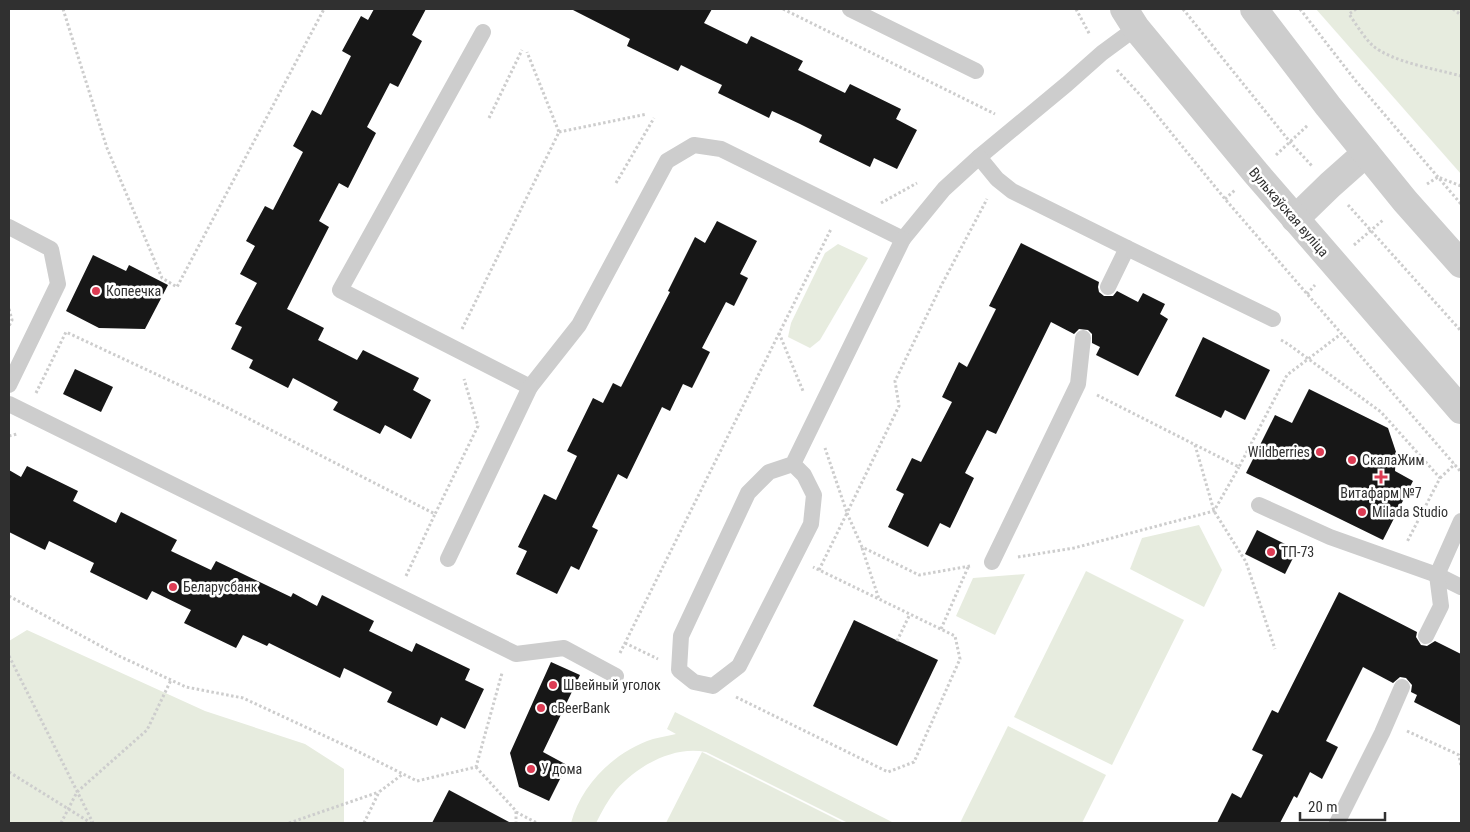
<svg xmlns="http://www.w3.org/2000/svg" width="1470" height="832" viewBox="0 0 1470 832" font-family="'Roboto Condensed',sans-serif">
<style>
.green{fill:#e7ecdf}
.building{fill:#171717}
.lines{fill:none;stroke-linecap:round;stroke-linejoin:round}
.path{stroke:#cdcdcd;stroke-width:3;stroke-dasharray:2.5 2.5;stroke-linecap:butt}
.service{stroke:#cdcdcd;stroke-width:16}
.minor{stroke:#cdcdcd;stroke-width:28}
.tertiary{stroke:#cdcdcd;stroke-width:28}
.poi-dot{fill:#dd3c54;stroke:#fff;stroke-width:2}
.labels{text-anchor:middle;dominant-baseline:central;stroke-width:5;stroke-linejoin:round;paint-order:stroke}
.street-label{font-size:14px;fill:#303030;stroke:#fff}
.poi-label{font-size:14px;fill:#303030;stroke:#fff;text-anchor:start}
</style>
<rect width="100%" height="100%" fill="#fff"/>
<!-- green -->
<g class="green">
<polygon points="1316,9 1461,9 1461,174"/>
<polygon points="838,244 868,258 820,340 810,348 788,337 791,323 825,253"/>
<polygon points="1199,525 1222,570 1204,607 1130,569 1142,538"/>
<polygon points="1086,571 1184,620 1112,765 1014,717"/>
<polygon points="1025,574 995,635 956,616 973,578"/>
<polygon points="27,630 205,711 305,744 344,769 344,823 9,823 9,641"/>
<path d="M675,712L894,823H848L706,752C674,745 637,766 616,790C608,800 602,811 596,823H571C581,785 615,751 653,739C660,737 669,736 676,734L667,729Z"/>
<polygon points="1008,726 1106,775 1082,823 960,823"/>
<polygon points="702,752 844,823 666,823"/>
</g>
<!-- building -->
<g class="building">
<polygon points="374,9 426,9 412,35 422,41 398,87 390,83 367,127 376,133 348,188 339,183 319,221 329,227 287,309 324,328 318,340 357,360 363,350 419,378 413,390 431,400 411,439 385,425 380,434 333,410 338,402 293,378 288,388 249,368 253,360 231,349 242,327 235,324 257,283 240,274 255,246 246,241 265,206 273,210 303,152 293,146 312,110 321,115 351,56 342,51 361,16 368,20"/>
<polygon points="571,9 712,9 704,23 747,44 751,36 803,61 798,70 845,93 850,84 901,109 896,119 917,130 897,169 874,158 870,167 819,142 822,135 800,124 772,111 769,118 718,93 722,85 703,76 681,65 678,71 627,46 630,39"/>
<polygon points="717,221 757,241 740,274 748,278 734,306 726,302 702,348 710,352 692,388 683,384 670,411 662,407 627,479 618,474 592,527 598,530 579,570 571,566 557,594 516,574 527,551 518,547 544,494 556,500 577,456 567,451 593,398 603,403 613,383 621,387 670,292 668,291 695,237 705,243"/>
<polygon points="1021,243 1099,282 1098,287 1099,292 1104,296 1113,296 1117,291 1138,302 1143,293 1165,304 1160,314 1168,319 1138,376 1096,355 1100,347 1092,343 1092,334 1088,330 1079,329 1074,334 1051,322 996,434 987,430 965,473 974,478 950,528 940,523 928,547 888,527 904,494 896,490 912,458 921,462 952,402 942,397 959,362 967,367 996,309 989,306"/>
<polygon points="93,255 126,271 129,265 168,285 145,329 99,328 66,311"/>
<polygon points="1203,337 1270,370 1245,420 1225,410 1221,418 1175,396"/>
<polygon points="75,369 113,387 101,412 63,394"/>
<polygon points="1309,389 1388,428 1396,452 1395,471 1413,481 1383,540 1246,473 1275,415 1292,423"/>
<polygon points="27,466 78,491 73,501 116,523 121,512 177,540 171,551 211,570 216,561 291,597 293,593 317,606 322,595 374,621 369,631 412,652 416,643 470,669 465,680 484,689 465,729 441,717 437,726 387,702 392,692 344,668 340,678 269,643 267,646 243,635 236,648 184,623 191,610 152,591 147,600 90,572 94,563 49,541 45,550 9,532 9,470 21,477"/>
<polygon points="1257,530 1297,550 1285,574 1245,554"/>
<polygon points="1339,592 1417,632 1416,637 1421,645 1427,646 1435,641 1461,654 1461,726 1414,702 1417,695 1411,692 1412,685 1406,678 1400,677 1393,683 1363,667 1326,741 1338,747 1322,779 1310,772 1297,798 1294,796 1280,823 1217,823 1232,793 1241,798 1263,755 1252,750 1272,710 1278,713"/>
<polygon points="854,620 938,660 897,746 813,706"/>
<polygon points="551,662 580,675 543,752 567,765 549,801 519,787 510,753"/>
<polygon points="449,790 511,823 432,823"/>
</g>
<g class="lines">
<!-- path -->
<g class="path">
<polyline points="63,9 107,148 162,278 177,287 324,9"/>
<polyline points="783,9 995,114"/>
<polyline points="1076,9 1090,35"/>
<polyline points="1183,9 1290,142 1312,166"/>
<polyline points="1300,9 1355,80 1461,204"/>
<path d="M1356,9L1349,14C1356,24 1363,36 1372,45C1391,62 1436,69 1461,76"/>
<polyline points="1453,9 1461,15"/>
<polyline points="1117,70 1143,98 1225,199 1461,472"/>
<polyline points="489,118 522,50"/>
<polyline points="559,132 647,114"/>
<polyline points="1276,155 1308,125"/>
<polyline points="616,183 654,118"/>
<polyline points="1427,184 1438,177 1461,186"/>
<polyline points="1225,199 1235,190"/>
<polyline points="881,203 917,183"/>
<polyline points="1348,205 1461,331"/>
<polyline points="1354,245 1383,220"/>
<polyline points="1307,294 1315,285"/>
<polyline points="9,309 12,320 9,326"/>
<polyline points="462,329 559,132 527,52"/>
<polyline points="779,333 803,391"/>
<polyline points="1281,340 1288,344 1381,412 1440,478 1407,542"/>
<polyline points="36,393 66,332 222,405 435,514 478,426 464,379"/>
<polyline points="1097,395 1239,467 1287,375 1341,334"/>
<polyline points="9,436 17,434"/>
<polyline points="1195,445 1214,511 1246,562 1275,649"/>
<polyline points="1440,478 1455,464"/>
<polyline points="862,548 879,599"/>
<polyline points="1018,557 1074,548 1214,511 1239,467"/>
<polyline points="970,566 919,575 862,547 847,513 899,406 895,381 941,286 987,199"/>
<polyline points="819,570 847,513 825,448"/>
<polyline points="406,576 435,514"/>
<polyline points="9,596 119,656 171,680 186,687 243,698 355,750 417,781 476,767 502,673"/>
<polyline points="941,629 969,565"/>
<polyline points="897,641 910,614"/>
<polyline points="625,643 658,659"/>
<polyline points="620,653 831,229"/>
<polyline points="9,656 93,823"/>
<polyline points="736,697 888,772 914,762 960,659 955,636 813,567"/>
<polyline points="1407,731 1459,755 1461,767"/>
<polyline points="476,767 516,811 516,823"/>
<polyline points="9,772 91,823"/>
<polyline points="516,812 537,823"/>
<polyline points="61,823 77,792 147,730 171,680"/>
<polyline points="289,823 379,792"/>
<polyline points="364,823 379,792 403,774"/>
</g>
<!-- service -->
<g class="service">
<polyline points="850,9 976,71"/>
<polyline points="483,32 340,290 530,387 579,325 667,161 694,145 721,149 903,239 944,189 979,157 1067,84 1102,53 1136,28"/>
<polyline points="979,157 997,179 1012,191 1127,248 1108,287"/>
<polyline points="9,227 51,249 58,284 9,385"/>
<polyline points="1127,248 1273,319"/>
<polyline points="9,404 516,654 564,648 616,676"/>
<polyline points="793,464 804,475 814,495 811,524 739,666 713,686 694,682 679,670 681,636 748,493 769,472 793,464 903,239"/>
<polyline points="1259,505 1330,537 1437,575 1461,587"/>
<polyline points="448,559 530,387"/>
<polyline points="992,562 1078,384 1083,338"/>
<polyline points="1426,636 1441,606 1437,575 1461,521"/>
<polyline points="1337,823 1382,733 1402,687"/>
</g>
<!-- minor -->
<polyline class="minor" points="1295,219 1330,185 1366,153"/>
<!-- tertiary -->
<g class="tertiary">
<polyline points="1124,9 1136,28 1255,172 1461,410"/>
<polyline points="1254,9 1328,106 1405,201 1461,264"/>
</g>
</g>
<!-- markers -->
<g class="poi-dot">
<circle cx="96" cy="291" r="5"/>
<circle cx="1320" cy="452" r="5"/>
<circle cx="1352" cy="460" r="5"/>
<path d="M1378.5 469.5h5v5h5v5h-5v5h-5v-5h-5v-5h5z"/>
<circle cx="1362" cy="512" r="5"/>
<circle cx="1271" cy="552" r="5"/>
<circle cx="173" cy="587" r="5"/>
<circle cx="553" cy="685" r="5"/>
<circle cx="541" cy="708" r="5"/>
<circle cx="531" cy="769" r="5"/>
</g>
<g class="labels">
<!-- street labels -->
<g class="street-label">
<text transform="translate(1289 212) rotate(49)">Вулькаўская вуліца</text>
</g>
<!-- poi labels -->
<g class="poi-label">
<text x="106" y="291">Копеечка</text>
<text x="1310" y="452" text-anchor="end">Wildberries</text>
<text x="1362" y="460">СкалаЖим</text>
<text x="1381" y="493" text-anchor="middle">Витафарм №7</text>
<text x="1372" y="512">Milada Studio</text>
<text x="1281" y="552">ТП-73</text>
<text x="183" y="587">Беларусбанк</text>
<text x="563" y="685">Швейный уголок</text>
<text x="551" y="708">cBeerBank</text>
<text x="541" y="769">У дома</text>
</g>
</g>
<!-- border -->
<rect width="1470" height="832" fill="none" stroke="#303030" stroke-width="20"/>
<!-- scale -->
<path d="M1300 812v8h85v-8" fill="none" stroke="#303030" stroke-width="2.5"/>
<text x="1308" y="812" font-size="15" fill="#303030" stroke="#ffffff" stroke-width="4" paint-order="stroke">20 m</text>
</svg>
